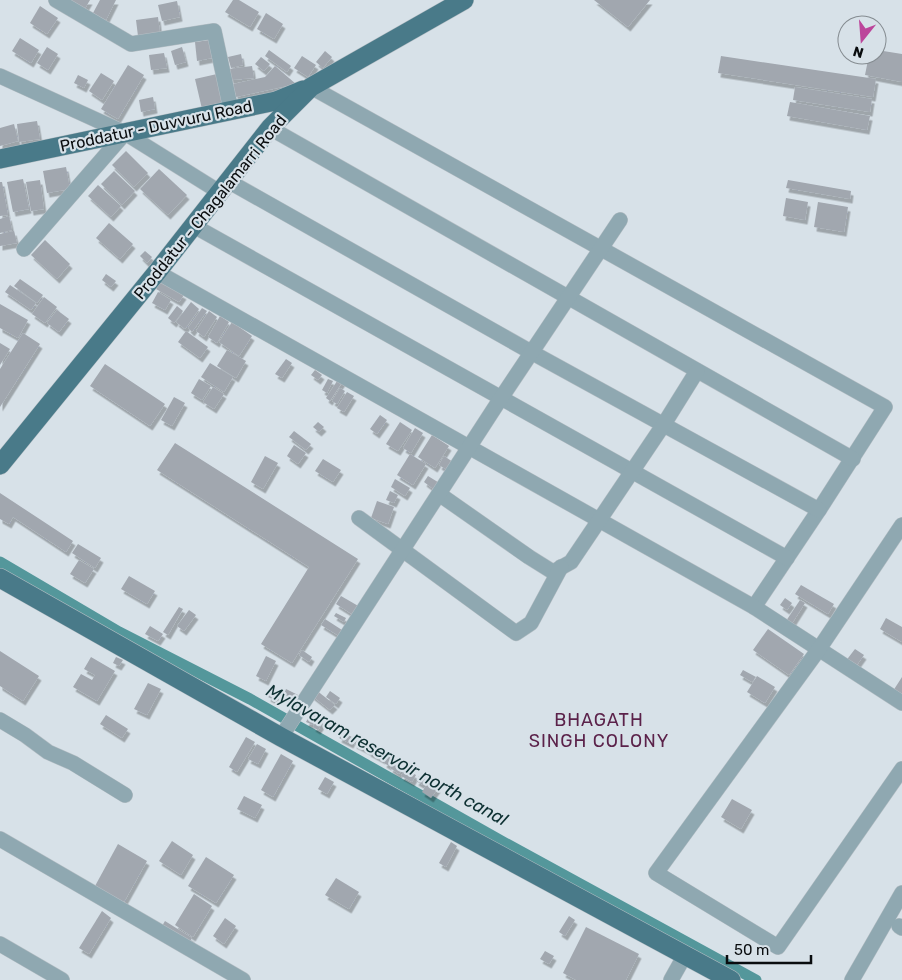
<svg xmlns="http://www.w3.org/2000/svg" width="902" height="980" viewBox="0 0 902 980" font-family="Rubik,sans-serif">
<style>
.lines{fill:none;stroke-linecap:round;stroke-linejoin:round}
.canal{stroke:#54979b;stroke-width:11}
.building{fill:#a1a7af;filter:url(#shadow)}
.minor-casing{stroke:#b6bfc5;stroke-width:16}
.major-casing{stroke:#b6bfc5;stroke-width:20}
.minor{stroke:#8fa8b1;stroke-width:15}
.major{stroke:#497a89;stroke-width:19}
.labels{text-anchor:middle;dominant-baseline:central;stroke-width:4.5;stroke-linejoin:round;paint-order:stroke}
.street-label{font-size:16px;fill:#090c0e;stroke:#d7e1e8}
.neighbourhood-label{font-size:18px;letter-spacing:1px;fill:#5b224a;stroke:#d7e1e8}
.water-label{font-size:18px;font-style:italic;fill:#0d3032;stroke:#d7e1e8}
</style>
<defs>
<filter id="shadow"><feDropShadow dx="2.5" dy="4.5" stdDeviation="0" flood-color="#0004"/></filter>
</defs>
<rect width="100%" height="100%" fill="#d7e1e8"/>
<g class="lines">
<!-- canal -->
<polyline class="canal" points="0,562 119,632 250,699 505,843 756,980"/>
</g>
<!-- building -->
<g class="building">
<polygon points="63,0 90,0 83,12"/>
<polygon points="100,0 116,0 106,20 93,13"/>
<polygon points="233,0 239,0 259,12 250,27 225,12"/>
<polygon points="594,0 650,0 628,27"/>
<polygon points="177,1 180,17 162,21 158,5"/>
<polygon points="40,6 58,18 47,34 30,23"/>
<polygon points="266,13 283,24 274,39 257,29"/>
<polygon points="158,17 160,33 138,36 136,20"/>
<polygon points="20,38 39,50 31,63 12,51"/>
<polygon points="209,40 212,58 197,61 195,42"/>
<polygon points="47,47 58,54 48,70 37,63"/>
<polygon points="182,47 186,62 175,65 171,51"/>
<polygon points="269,50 291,66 287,72 265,56"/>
<polygon points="877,50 902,54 902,82 865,75 869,55 877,55"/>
<polygon points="325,51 332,57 323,68 316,62"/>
<polygon points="164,53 167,68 151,70 149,55"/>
<polygon points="241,54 243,65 231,68 228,57"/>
<polygon points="302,56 316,65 308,77 294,68"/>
<polygon points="721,56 876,79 873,97 718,73"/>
<polygon points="261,57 270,64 264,71 255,64"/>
<polygon points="128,65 144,75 118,119 101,109"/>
<polygon points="252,66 254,78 231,80 229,69"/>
<polygon points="275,66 296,84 236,97 233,84 265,77"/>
<polygon points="101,73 114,81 102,100 89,91"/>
<polygon points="217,74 224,104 202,109 195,79"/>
<polygon points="78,75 88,80 84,88 74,83"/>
<polygon points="795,87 872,99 870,112 793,100"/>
<polygon points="153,97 155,109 141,112 139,100"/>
<polygon points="790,102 870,116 867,130 787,116"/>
<polygon points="37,121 40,139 19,142 17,124"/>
<polygon points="14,124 18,141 0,146 0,128"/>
<polygon points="126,151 148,173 134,187 112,165"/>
<polygon points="66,167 70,189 47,193 43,171"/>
<polygon points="159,169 187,195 168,215 140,189"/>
<polygon points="114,171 135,191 122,205 101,184"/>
<polygon points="23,179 29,209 13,212 7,182"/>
<polygon points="40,180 44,209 31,211 26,182"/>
<polygon points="788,180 851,191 850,199 786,188"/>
<polygon points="0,182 2,182 8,215 0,216"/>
<polygon points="98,185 121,206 111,217 88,196"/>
<polygon points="786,198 808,202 805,220 783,216"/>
<polygon points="818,202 848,207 844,232 814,227"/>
<polygon points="9,216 12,230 0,233 0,219"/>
<polygon points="109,223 133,244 120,259 96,238"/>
<polygon points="14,231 17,243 0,246 0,234"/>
<polygon points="45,240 70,264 57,279 31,255"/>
<polygon points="145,251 152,257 147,263 140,256"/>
<polygon points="106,274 116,281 111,287 102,280"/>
<polygon points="20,279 43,295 37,303 14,286"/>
<polygon points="160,281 184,295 179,302 156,289"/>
<polygon points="10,285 36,303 31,310 5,292"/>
<polygon points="158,292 171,300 165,310 152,303"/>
<polygon points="44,297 57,307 45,323 32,314"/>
<polygon points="191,302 199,309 185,329 176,322"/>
<polygon points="0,304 28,320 18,338 0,328"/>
<polygon points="177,306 183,311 174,323 168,318"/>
<polygon points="202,308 207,311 192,332 188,328"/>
<polygon points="57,310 69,319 59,332 47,323"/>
<polygon points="209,311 217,317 204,337 196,331"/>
<polygon points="220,316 229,322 217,343 208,337"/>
<polygon points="232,322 252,336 239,356 219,342"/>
<polygon points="186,331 208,347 200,358 178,342"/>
<polygon points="23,333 40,344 0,407 0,369"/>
<polygon points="0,343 10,349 0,365"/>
<polygon points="227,350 246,361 236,378 217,366"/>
<polygon points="286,359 292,363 282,378 275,374"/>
<polygon points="210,363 233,377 224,392 201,377"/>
<polygon points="105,364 165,404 150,426 90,386"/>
<polygon points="315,370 322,375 318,380 311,375"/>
<polygon points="339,378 343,381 330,401 326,398"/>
<polygon points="199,379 211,386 202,400 191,393"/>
<polygon points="328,379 333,381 327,393 322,390"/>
<polygon points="213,387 224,394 214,409 203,402"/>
<polygon points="340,388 345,391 337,404 332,401"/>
<polygon points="347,392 354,396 344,412 337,408"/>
<polygon points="174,397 185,403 172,426 161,420"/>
<polygon points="380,415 387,420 377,434 370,429"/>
<polygon points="318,422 324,427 319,432 313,427"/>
<polygon points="400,422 412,430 398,451 386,444"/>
<polygon points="415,428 423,433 411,453 403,448"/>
<polygon points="294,431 311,444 306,450 289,437"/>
<polygon points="432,435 449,446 435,468 418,457"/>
<polygon points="175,443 358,559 292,663 261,644 309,567 157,470"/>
<polygon points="294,445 306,453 298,464 287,456"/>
<polygon points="410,454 426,464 413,485 397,475"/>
<polygon points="265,456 278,463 263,489 251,482"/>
<polygon points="444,456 453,462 447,470 439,465"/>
<polygon points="323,459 341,470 333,482 315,471"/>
<polygon points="428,476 441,484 436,491 424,482"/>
<polygon points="395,479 410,488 405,496 391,487"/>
<polygon points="390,491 398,495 394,503 386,500"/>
<polygon points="0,493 73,541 66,552 13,517 9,524 0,519"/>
<polygon points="377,501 394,507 388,524 371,518"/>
<polygon points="78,544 101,558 95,568 72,553"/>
<polygon points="79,560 94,569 85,583 70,574"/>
<polygon points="129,576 155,591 147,604 121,589"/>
<polygon points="801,585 834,604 828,614 795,594"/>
<polygon points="341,596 360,607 355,616 336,604"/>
<polygon points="785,598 792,603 787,610 780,605"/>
<polygon points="800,600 805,603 791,625 786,621"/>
<polygon points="179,607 183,609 168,635 163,632"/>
<polygon points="189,610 196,615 184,631 177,626"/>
<polygon points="336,613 346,618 344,622 334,616"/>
<polygon points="886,618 902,627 902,642 880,629"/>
<polygon points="325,619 342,630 339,636 321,625"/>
<polygon points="150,626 163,634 158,641 145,634"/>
<polygon points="768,629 804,654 789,675 753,650"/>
<polygon points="855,649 864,655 854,669 845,662"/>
<polygon points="302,650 312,657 309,662 299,655"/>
<polygon points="0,651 39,676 23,701 0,686"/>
<polygon points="266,656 276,661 266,681 256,676"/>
<polygon points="91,657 115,671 97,701 73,687 81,674 92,680 95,675 84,669"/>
<polygon points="116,657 123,660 119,666 113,663"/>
<polygon points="743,670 756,677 752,682 740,675"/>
<polygon points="757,676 775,687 765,703 747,692"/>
<polygon points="902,677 902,697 893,691"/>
<polygon points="148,683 161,689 147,715 134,709"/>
<polygon points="286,689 298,695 295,702 282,696"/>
<polygon points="316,690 335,705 330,710 311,695"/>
<polygon points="271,691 279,695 276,701 268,697"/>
<polygon points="330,691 340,698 336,704 326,697"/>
<polygon points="311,713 317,717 313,725 306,722"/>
<polygon points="106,715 128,729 122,738 100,724"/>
<polygon points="319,718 324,721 318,730 313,727"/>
<polygon points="342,732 354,738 351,744 339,738"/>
<polygon points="246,737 255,742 237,772 229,767"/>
<polygon points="357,740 370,747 368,751 354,744"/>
<polygon points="257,744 266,749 258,764 248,759"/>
<polygon points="371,747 386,755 383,760 368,752"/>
<polygon points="281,754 293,761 273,797 261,790"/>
<polygon points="388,756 393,759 389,766 384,763"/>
<polygon points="394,761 404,768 399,774 390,768"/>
<polygon points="405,769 416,775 412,782 401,776"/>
<polygon points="419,776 426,779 423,785 416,781"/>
<polygon points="325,777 334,782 327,794 318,789"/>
<polygon points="428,782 438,788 431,798 422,792"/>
<polygon points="244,796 262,805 255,818 237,809"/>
<polygon points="732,799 752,810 741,829 721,817"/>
<polygon points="172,841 193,855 181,875 159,861"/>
<polygon points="451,842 457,846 446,867 439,863"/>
<polygon points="118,844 147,861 124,902 95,886"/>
<polygon points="206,857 234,875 216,903 188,886"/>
<polygon points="336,878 359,892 349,909 325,895"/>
<polygon points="194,894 212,906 193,937 175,925"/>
<polygon points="102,911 111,918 89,954 79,948"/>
<polygon points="569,916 575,920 565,936 559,932"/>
<polygon points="225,918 236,926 224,944 213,936"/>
<polygon points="165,921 192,938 189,943 162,926"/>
<polygon points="586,927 639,954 626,980 576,980 563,973"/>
<polygon points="545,951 554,956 549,964 540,959"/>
</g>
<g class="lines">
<defs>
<g id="minor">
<polyline points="56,0 131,44 214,31 231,110"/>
<polyline points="0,76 125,133 221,193"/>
<polyline points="311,87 885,407 819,510 754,607"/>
<polyline points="270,128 853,459"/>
<polyline points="228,181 531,352 819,510"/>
<polyline points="194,226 787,558"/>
<polyline points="24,249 125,133"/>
<polyline points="157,272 754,607 902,703"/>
<polyline points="439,494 529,557 553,572 571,562 664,424 697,371"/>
<polyline points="359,518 516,633 531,623 561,567"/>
<polyline points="902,525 819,649 656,873 778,947 902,769"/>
<polyline points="0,720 25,735 48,752 73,763 125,795"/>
<polyline points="281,737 501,398 620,220"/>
<polyline points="0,839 243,980"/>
<polyline points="899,926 902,928"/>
<polyline points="0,944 62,980"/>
<polyline points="671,980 685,955"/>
<polyline points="852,980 902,893"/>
</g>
<g id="major">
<polyline points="0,159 276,101 303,90"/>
<polyline points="0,465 157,272 270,128 311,87 464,0"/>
<polyline points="0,578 281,737 731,980"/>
</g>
</defs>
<!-- minor casing -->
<use href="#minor" class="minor-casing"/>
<!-- major casing -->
<use href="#major" class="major-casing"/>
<!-- minor -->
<use href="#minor" class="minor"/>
<!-- major -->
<use href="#major" class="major"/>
</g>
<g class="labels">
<!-- street labels -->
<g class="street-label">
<text transform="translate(156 126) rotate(-12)">Proddatur - Duvvuru Road</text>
<text transform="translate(210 207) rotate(-51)">Proddatur - Chagalamarri Road</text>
</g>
<!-- neighbourhood labels -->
<g class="neighbourhood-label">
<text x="599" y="720">BHAGATH<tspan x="599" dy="21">SINGH COLONY</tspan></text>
</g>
<!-- water labels -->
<g class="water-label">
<text transform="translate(387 755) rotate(29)">Mylavaram reservoir north canal</text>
</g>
</g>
<!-- north arrow -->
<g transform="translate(862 40) rotate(197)"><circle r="24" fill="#d7e1e8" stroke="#858c91"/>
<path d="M0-4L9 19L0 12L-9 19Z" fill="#bc459b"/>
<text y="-8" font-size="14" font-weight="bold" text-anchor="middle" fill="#090c0e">N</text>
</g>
<!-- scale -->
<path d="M727 955v8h84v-8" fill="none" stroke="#090c0e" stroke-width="2.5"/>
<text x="734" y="955" font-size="15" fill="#090c0e" stroke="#d7e1e8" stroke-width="4" paint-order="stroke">50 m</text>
</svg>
